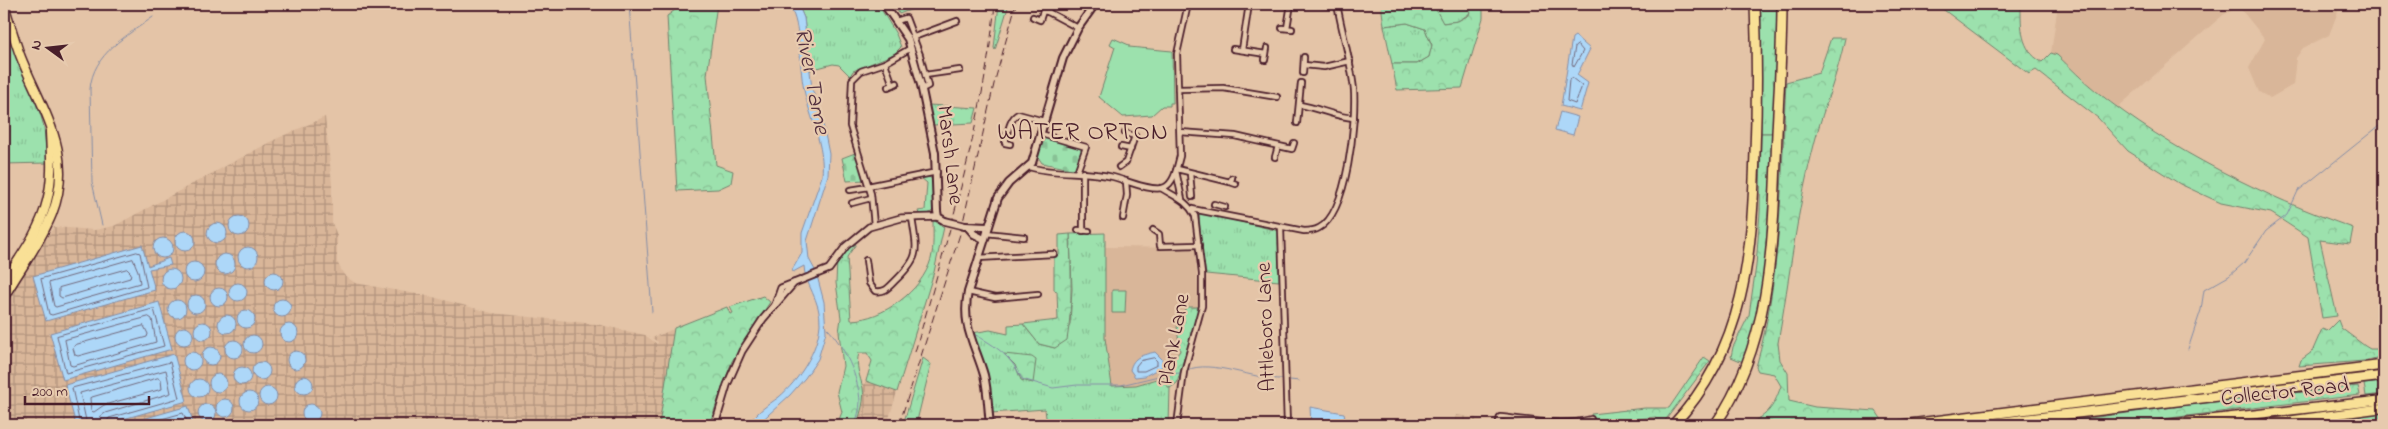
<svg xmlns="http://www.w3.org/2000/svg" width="2388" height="429" viewBox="0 0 2388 429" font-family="'Indie Flower',sans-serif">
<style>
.built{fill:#d9b699}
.industrial{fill:url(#industrial-grid)}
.grass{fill:url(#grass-tufts);stroke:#73806c}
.forest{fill:url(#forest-crowns);stroke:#73806c}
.cemetery{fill:url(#cemetery-stones);stroke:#73806c}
.pitch{fill:#9ce1ad;stroke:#73806c}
.water{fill:#add7f8;stroke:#858da6}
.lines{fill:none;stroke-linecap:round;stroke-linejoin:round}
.shore{stroke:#72697d;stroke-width:1}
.stream{stroke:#858da6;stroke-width:1}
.minor-casing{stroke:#4a1f2b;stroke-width:8}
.tertiary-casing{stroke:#4a1f2b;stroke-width:9}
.secondary-casing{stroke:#4a1f2b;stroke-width:10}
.primary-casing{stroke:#4a1f2b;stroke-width:11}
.trunk-casing{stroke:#4a1f2b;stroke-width:11}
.motorway-casing{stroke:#4a1f2b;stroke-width:12}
.minor{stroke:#e7caae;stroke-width:4.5}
.tertiary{stroke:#e7caae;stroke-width:5.5}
.secondary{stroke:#e7caae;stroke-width:6}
.primary{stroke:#f9e096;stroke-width:8}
.trunk{stroke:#f9e096;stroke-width:8}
.motorway{stroke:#f9e096;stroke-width:9}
.rail{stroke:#4a1f2b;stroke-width:1;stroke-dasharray:8 4;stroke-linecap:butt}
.secondary-bridge-casing{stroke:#4a1f2b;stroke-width:10;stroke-linecap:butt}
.secondary-bridge{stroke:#e7caae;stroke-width:6}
.labels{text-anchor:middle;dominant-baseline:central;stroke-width:4.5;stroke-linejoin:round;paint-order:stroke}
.street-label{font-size:22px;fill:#4a1f2b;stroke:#e7caae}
.water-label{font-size:24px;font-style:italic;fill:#543140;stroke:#e7caae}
.quarter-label{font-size:25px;letter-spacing:1px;fill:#4a1f2b;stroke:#e7caae}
</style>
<defs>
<pattern id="industrial-grid" width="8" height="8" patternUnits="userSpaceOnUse" patternTransform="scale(1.25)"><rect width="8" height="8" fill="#d9b699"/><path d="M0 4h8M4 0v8" fill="none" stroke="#b2937d"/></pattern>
<pattern id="grass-tufts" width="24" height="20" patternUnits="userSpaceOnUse" patternTransform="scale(1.25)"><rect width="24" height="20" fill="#9ce1ad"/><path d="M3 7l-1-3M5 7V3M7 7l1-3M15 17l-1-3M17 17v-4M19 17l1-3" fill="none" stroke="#88c195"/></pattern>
<pattern id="forest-crowns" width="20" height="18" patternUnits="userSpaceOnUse" patternTransform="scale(1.25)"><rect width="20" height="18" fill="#9ce1ad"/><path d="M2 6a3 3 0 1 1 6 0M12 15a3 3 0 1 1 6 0" fill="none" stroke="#88c195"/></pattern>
<pattern id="cemetery-stones" width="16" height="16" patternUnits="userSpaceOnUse" patternTransform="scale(1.25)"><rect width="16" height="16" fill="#9ce1ad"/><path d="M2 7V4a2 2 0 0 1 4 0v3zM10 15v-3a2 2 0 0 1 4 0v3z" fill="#88c195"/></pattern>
</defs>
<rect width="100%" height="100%" fill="#e4c4a7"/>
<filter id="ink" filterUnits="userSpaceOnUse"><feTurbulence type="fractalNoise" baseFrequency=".02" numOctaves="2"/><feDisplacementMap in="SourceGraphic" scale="10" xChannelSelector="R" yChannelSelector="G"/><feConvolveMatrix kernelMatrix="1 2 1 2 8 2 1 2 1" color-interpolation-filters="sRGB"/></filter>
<g filter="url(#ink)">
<!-- built -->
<g class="built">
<polygon points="2058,4 2341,4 2329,35 2303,48 2296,58 2293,85 2270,98 2259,92 2249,68 2265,39 2239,7 2223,15 2118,107 2095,90 2057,55 2051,53"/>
<polygon points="1085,244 1106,247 1195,248 1199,307 1187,352 1167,374 1136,385 1112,387 1105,338"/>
</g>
<!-- industrial -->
<g class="industrial">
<polygon points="325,117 332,183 332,223 337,235 337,262 344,275 355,283 433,297 492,313 596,324 645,335 657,344 658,342 652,338 727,307 731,314 733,313 730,307 763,296 770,302 732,361 709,425 4,425 4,306 8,297 54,227 95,230 114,226 276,139"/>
<polygon points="866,381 897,392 887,425 856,425 863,402 863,387"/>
<polygon points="1456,415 1483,419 1482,425 1454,425"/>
</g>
<!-- grass -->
<g class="grass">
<polygon points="798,4 878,4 896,34 901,47 894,54 853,71 850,76 839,65 833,64 810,70 804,18"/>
<polygon points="895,4 926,4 899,14"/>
<polygon points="1433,4 1472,4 1469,14 1458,21 1442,23"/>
<polygon points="1778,4 1773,133 1761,133 1759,5"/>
<polygon points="1407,23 1425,29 1432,46 1429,57 1417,64 1392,64 1384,26"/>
<polygon points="11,45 35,95 44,127 47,163 4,164 4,47"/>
<polygon points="929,105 977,108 973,123 933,125"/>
<path d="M927,176L934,180V209C929,215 926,215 919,214L918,211L925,210L927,183L921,178Z"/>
<polygon points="1199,212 1279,231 1279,281 1206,274 1201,245"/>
<path d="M1105,233V338L1112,386L1136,385L1163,377L1165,384L1170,388L1169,425H1047L1045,409L991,413C993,385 982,359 972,333L990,330L1008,334V325L1023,324L1039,344L1055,348L1070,324L1072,289L1070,234Z"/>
<polygon points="2384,412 2384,425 2287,425"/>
</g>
<!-- forest -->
<g class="forest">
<polygon points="683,4 717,4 707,75 716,165 733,171 731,183 718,189 677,191 667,16"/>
<polygon points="999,4 1009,4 995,50 994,48"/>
<polygon points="1381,4 1433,4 1443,23 1458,21 1469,15 1472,4 1483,4 1483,18 1462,88 1397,90 1392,64 1417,64 1429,57 1432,45 1425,29 1407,23 1384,26"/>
<path d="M1936,4H2021C2021,27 2020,50 2042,62L2051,53L2057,55C2070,67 2082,80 2096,91C2171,151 2263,196 2353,228L2350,244L2320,240L2337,316L2322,318L2308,237L2271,213L2221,203L2180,184L2128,151L2098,118L2036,70L2029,74Z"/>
<path d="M1831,38H1845C1838,74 1824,106 1815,141C1797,208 1790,276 1778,343L1780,360L1788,373L1789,401L1815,407L1876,411L1882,420L1839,425H1744C1767,417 1773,409 1781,386L1774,374L1758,371L1756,367C1782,276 1781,176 1786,82L1819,73Z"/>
<polygon points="1761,133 1773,133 1764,276 1762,298 1743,362 1731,357 1733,347 1749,315 1756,266 1760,212"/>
<path d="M933,220L944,227L934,272L897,392L866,381L872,361L867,353H859C855,366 860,376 863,388C865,400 861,412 857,423L837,425L842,412L837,392L843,366L839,332L841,318L836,283L837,260L853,243L856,244L847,257L851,320C883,319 922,291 931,259C934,247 933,232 933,220Z"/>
<path d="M1070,234C1071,270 1073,305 1067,340L1055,348L1039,344L1023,324L1058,320L1057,291L1054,290V256L1059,255V235Z"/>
<polygon points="763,296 770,302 732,361 709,425 659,425 674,328 727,307 730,314 733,313 730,307"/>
<polygon points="1186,307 1199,307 1177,383 1170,388 1165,384 1162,374 1180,351 1177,327"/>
<polygon points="2338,320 2341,328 2365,346 2370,349 2384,349 2384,356 2364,361 2299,366 2301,360 2312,352 2322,329 2327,331"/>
<polygon points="1004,354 1032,357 1036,360 1033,383 1021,380 1015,365"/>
<polygon points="1704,357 1710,361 1664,422 1659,425 1648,425 1656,417 1593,424 1591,414 1645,408 1669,408"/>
<polygon points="923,358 931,364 916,425 903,425"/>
<polygon points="2384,382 2384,394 2366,396 2364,384"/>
<polygon points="2358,386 2360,395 2112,425 2037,425 2211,402"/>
</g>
<!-- cemetery -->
<g class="cemetery">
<polygon points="1043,137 1082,148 1076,170 1042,163 1038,157"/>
<polygon points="855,153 865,180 847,181 842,158"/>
</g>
<!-- pitch -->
<g class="pitch">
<polygon points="1113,38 1129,45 1129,47 1172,51 1173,103 1170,103 1170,106 1162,106 1152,115 1123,117 1099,97 1115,47 1110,44"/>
<polygon points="1112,290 1126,290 1125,313 1112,313"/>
</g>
<!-- water -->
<g class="water">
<path d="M789,4H798L804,18L812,89L821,114L829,154L828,175L807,241L809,259L816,272L824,302L826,332L818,359L805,378L790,395L757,425H748C755,413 768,405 779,397C799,380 818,351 820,324C821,300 804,283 804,266L793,272L792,270L802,253V233L822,176C825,146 810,118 804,90C798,62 803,30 789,4Z"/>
<polygon points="1575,36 1590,49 1577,75 1588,83 1580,111 1561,106 1572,38"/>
<polygon points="1560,112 1578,117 1573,135 1555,130"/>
<circle cx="239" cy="226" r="10"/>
<circle cx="217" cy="233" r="10"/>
<circle cx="185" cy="241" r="10"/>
<circle cx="163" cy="248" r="10"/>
<polygon points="142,245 148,266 169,258 171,265 149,269 155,290 46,321 33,276"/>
<circle cx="248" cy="257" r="10"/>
<circle cx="225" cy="264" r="10"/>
<circle cx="194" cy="272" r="10"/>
<circle cx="171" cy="279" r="10"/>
<circle cx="274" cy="281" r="9"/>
<circle cx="238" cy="292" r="9"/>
<circle cx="219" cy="297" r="9"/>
<circle cx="196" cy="304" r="9"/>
<circle cx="282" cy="308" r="9"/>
<circle cx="177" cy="309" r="9"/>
<polygon points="159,302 172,349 63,380 50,333"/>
<circle cx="246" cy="319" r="9"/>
<circle cx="227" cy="324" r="9"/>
<circle cx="203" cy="331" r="9"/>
<circle cx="289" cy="333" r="9"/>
<circle cx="184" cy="336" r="9"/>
<circle cx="253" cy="344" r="9"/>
<circle cx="234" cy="349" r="9"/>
<circle cx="211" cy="356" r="9"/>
<circle cx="296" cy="360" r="9"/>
<path d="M1155,352L1162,359L1163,366L1145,376L1135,377L1130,370C1133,356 1143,355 1155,352Z"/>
<circle cx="192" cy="361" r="9"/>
<polygon points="174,354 187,401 102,425 76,425 65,385"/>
<circle cx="261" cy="371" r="9"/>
<circle cx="242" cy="376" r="9"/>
<circle cx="218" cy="383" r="9"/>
<circle cx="304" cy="385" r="9"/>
<circle cx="199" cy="388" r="9"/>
<circle cx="268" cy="396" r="9"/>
<circle cx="249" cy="401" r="9"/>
<circle cx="225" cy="408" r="9"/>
<circle cx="311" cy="413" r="9"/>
<circle cx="207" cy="413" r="9"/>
<polygon points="188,406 194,425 122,425"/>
<polygon points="1310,407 1344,413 1345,417 1331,425 1311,425"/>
</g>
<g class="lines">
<!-- shore -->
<g class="shore">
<polygon points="1578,45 1583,51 1574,67 1572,64 1575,47"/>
<polygon points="1572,78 1582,86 1575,104 1567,101 1569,80"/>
<polygon points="137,252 140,253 147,287 52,315 49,314 41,279"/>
<polygon points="133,259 138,271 140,283 56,307 54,306 49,283"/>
<polygon points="127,269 131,273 130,278 62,298 59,296 59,288"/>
<polygon points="154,309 164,346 66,373 57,336"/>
<polygon points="149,317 152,319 156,342 73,366 70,365 65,340"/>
<polygon points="144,326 148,334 147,337 78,356 75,355 73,348 75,345"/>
<polygon points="1154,358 1157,361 1157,365 1144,371 1136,371 1136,366 1140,361"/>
<polygon points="158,378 161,380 162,389 104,405 94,412 91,411 90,398"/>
<polyline points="80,425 72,388 170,362 179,398 109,418 105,425"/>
<polyline points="87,425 80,393 166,370 171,393 105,413 100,417 98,425"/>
<polyline points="140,425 183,413 189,425"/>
</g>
<!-- stream -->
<g class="stream">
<polyline points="629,4 652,312"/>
<path d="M102,225L92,182L90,89C93,53 127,36 153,17"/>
<path d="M827,328C844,345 859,378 860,402C860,409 857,418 855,425"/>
<path d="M974,334C996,346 1011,356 1022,379L1053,388L1077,385H1121L1167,374L1180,373"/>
<polyline points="2188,349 2201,310 2204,290 2229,276 2244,263 2266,231 2287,215 2298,191 2384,122"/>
<path d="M1187,370C1212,359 1254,380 1282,379"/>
<polyline points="1290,380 1299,381"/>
</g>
<defs>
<g id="minor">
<polyline points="1049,4 1048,12 1078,28"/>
<polyline points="1320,4 1337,6"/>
<polyline points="1033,17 1040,20 1043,11 1048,12"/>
<polyline points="896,21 906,18 920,55 928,86 922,89"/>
<polyline points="1282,28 1292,29"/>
<polyline points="1287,28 1291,4"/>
<polyline points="914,37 957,21"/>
<polyline points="1233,49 1266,54"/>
<polyline points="1242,50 1249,4"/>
<polyline points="1265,60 1267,48"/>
<polyline points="885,63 893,85"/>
<polyline points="1304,65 1324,67 1350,61"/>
<polyline points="1303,73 1304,57"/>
<polyline points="925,75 960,70"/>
<polyline points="888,87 897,83"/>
<polyline points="1178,89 1223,88 1277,97"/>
<path d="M1300,105C1319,108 1335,117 1354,118"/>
<polyline points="1297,123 1301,83"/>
<polyline points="1180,132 1235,136 1292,149 1294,143"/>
<polyline points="1041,134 1086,147 1077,172"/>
<path d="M1010,144L1005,143C1008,133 1009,119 1018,114L1044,121"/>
<polyline points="1121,147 1131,149"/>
<polyline points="1275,157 1278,146"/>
<path d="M1029,167C1056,175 1086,170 1113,177C1125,180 1154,193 1165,187C1175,182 1177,166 1180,156L1177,54L1188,4"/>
<polyline points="1119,167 1126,162 1135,136 1125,133"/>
<polyline points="1177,169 1230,182"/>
<polyline points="1176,171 1182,199"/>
<polyline points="1190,173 1192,197"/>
<polyline points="1232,178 1230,182 1236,184"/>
<polyline points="868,186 937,172"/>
<path d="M1161,188C1175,197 1187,200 1195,216L1202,274V306L1184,372L1177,425"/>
<polyline points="850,190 869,187"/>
<polyline points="852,203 871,198"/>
<polyline points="1214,204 1225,207"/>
<path d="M1192,209L1304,231C1309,231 1314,231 1319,228C1348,213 1356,120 1354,90C1351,61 1342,33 1337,4"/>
<polyline points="1123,218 1127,195 1126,181"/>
<polyline points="874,225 871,194 850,126 852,80 861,71 885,63 911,48"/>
<polyline points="1281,228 1287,425"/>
<polyline points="1078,230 1089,231"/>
<polyline points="1153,230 1159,234 1160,246 1199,245"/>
<polyline points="1083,231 1083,172"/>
<polyline points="986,233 1024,237"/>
<polyline points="978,258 1054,254"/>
<path d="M866,260L869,283L875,291C885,293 889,287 895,281C921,256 917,252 912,218"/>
<polyline points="968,292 995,298 1038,294"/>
<path d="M1498,425L1500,417C1530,420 1562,427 1591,419"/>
</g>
<g id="tertiary">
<polyline points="775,305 781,288 794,283"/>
<polyline points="715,425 727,385 742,351 763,319 794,283 829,269 846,246 869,227 901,218 938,217"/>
</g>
<g id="secondary">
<polyline points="884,4 908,39 921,85 935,153 937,211 938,217 945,221"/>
<polyline points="965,226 988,227"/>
<polyline points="968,227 974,234 984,239"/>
<path d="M990,425C988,409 988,391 984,375C975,344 961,326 968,292L998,198L1009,183L1032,163L1063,58L1078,28L1095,4"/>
</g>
<g id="primary">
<path d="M4,282C20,257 40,231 47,201C53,179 51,155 50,132"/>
<path d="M4,297C20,269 40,244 52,214C76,153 41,109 20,55C14,38 9,21 4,4"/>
</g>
<g id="trunk">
<polyline points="2160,425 2384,400"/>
<polyline points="2256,425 2384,408"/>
</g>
<g id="motorway">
<path d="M1673,425C1746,348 1752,253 1755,152C1757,103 1757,53 1755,4"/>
<path d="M1715,425C1774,340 1773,233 1777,133C1779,90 1782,47 1782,4"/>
<polyline points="1902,425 2384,365"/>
<polyline points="1979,425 2384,376"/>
</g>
</defs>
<!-- minor casing -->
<use href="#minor" class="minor-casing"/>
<!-- tertiary casing -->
<use href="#tertiary" class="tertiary-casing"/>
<!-- secondary casing -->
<use href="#secondary" class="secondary-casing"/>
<!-- primary casing -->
<use href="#primary" class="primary-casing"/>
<!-- trunk casing -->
<use href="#trunk" class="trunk-casing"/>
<!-- motorway casing -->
<use href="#motorway" class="motorway-casing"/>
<!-- minor -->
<use href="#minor" class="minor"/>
<!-- tertiary -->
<use href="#tertiary" class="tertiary"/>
<!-- secondary -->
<use href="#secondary" class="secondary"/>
<!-- primary -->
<use href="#primary" class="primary"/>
<!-- trunk -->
<use href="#trunk" class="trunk"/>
<!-- motorway -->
<use href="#motorway" class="motorway"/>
<!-- rail -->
<g class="rail">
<path d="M915,352C948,237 983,123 995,4"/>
<polyline points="899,425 961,231 994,84 1016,4"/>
</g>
<defs>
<polyline id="secondary-bridge" points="945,221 965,226"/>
</defs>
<!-- secondary-bridge casing -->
<use href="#secondary-bridge" class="secondary-bridge-casing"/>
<!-- secondary-bridge -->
<use href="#secondary-bridge" class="secondary-bridge"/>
</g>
</g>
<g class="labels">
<!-- street labels -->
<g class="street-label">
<text transform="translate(949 155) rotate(83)">Marsh Lane</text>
<text transform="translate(1267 327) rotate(-92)">Attleboro Lane</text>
<text transform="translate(1175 340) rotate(-79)">Plank Lane</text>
<text transform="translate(2285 393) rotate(-6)">Collector Road</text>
</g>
<!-- water labels -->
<g class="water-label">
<text transform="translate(811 81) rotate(79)">River Tame</text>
</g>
<!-- quarter labels -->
<g class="quarter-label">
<text x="1083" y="133">WATER ORTON</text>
</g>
</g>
<!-- margin -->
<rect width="2388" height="429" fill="none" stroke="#e7caae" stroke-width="20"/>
<rect x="10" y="10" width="2368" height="409" fill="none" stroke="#4a1f2b" stroke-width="2" filter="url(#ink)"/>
<!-- north arrow -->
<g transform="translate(48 48) rotate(285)" stroke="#e7caae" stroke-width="4" paint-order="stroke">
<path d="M0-4L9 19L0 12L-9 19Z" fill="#4a1f2b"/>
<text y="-8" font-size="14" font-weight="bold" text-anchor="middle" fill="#4a1f2b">N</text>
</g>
<!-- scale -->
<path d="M25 396v8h124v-8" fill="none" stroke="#4a1f2b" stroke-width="2.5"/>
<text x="32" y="396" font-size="15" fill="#4a1f2b" stroke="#e7caae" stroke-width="4" paint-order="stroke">200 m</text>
</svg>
